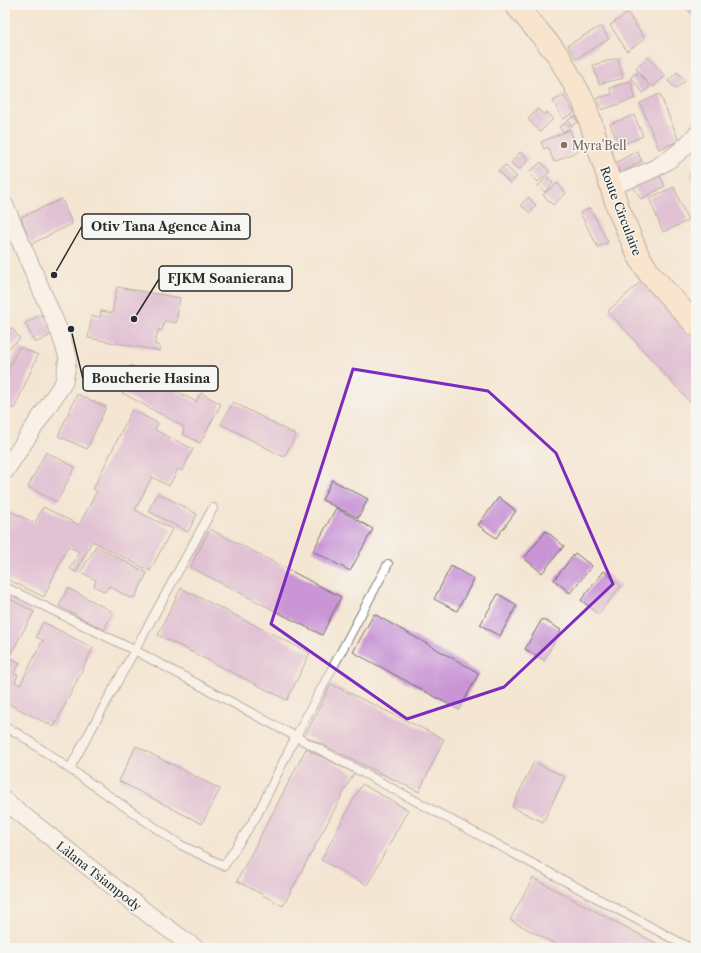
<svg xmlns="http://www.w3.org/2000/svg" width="701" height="953" viewBox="0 0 701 953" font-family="'Libre Caslon Text',serif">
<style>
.building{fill:#c995d5}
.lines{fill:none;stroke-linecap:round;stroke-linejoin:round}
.lane-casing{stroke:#716c66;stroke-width:10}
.street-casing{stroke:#716c66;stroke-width:19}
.secondary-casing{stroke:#716c66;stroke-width:24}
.lane{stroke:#fff;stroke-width:8}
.street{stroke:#fff;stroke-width:17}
.secondary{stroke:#ffe4c6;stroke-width:22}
.marked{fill:none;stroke:#7b2cbf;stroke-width:3;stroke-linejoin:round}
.education-dot{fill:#8d6e63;stroke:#f6f6f2;stroke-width:1.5}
.labels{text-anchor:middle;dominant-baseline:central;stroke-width:3;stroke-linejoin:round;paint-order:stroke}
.education-label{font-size:12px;fill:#785e54;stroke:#f6f6f2;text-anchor:start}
.street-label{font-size:12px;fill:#2b2b2b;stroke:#f6f6f2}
.leader{fill:none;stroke:#2b2b2b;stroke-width:1.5}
.callout-dot{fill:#2b2b2b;stroke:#f6f6f2;stroke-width:1.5}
.callout{fill:#f6f6f2;stroke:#2b2b2b;stroke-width:1.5}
.callout-label{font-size:13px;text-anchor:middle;font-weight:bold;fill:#2b2b2b}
</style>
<rect width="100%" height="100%" fill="#f6f6f2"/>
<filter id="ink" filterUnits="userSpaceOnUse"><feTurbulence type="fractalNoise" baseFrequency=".025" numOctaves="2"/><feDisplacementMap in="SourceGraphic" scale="8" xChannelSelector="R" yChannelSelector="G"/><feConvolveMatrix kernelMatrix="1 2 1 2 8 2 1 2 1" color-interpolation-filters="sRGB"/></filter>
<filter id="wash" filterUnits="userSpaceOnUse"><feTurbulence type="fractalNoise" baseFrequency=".012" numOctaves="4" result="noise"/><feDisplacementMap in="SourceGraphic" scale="16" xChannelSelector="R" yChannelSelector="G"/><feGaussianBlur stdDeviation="0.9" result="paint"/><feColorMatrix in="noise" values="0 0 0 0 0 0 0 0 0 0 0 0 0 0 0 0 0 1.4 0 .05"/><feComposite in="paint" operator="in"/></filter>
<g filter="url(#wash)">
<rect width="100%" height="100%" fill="#f4e6d3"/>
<g id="blocks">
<!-- building -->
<g class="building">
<polygon points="684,5 696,5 696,19"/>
<polygon points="628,13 645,39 627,51 610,25"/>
<polygon points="601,26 609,39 576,59 568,45"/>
<polygon points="648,57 665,76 653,87 640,74 650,87 643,93 631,77 639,72 636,68"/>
<polygon points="618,58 623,78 599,84 593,65"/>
<polygon points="677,72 685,81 676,89 668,81"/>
<polygon points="630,81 636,98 602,110 598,98 612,94 610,88"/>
<polygon points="660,94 679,141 659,149 640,103"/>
<polygon points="564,95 574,113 563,119 553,101"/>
<polygon points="538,109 544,115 547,112 553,119 540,132 528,119"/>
<polygon points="634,115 643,136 619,146 610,124"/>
<polygon points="575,116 578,122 571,126 568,120"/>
<polygon points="566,123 570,128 563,132 559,127"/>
<polygon points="570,130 578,151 554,162 548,147 544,149 541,142"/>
<polygon points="637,151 642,161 621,173 615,163"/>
<polygon points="520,152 529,159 519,170 511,163"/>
<polygon points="541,162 550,172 538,182 529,172"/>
<polygon points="505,165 517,177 510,183 498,171"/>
<polygon points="696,171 696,189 690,173"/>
<polygon points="658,172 665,186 641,199 633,186"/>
<polygon points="547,177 553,183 545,192 538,186"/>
<polygon points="557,183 566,193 553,205 543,195"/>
<polygon points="674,187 688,221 663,232 649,198"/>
<polygon points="528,197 536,205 530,213 521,205"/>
<polygon points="62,199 72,224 31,244 21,217"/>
<polygon points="590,208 608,242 598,247 580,213"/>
<polygon points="646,277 696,333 696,409 608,311"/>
<polygon points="117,287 180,298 176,323 164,321 162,331 158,330 155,345 160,346 160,351 88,338 92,316 100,317 101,311 112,313"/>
<polygon points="43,314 53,334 35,343 25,323"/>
<polygon points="12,328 20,339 6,350 5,334"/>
<polygon points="19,347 38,355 14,409 5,405 5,376"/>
<polygon points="131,365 196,402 201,393 221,404 200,443 183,434 184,427 117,390"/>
<polygon points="77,394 106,407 87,449 58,436"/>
<polygon points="233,402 296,435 284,457 221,424"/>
<polygon points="132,410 158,423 155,430 193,449 182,471 178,469 169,486 152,477 135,510 172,529 150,571 92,541 76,572 70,569 79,552 68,546 44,597 5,578 5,509 35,523 43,507 79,525 97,491 93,489"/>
<polygon points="46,452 75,467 57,502 28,487"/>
<polygon points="332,480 368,499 358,518 322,500"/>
<polygon points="158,493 197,514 188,532 148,511"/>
<polygon points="499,497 516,511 496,538 478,525"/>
<polygon points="336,508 373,529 350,571 313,551"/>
<polygon points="210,529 341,597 322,635 190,567"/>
<polygon points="546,531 564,546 542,573 524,558"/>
<polygon points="96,546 147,573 135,597 130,598 109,586 105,592 94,586 96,580 81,572"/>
<polygon points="575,553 592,566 570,593 554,580"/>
<polygon points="451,566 474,579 457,611 434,599"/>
<polygon points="604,571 621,586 598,614 581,600"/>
<polygon points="68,588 113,612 104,630 59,606"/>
<polygon points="181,588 310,653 287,700 158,635"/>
<polygon points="498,594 517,605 500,636 480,625"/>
<polygon points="5,596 34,612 9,657 20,663 14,673 18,675 15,682 20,685 43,640 36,637 43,622 93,648 54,727 5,702"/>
<polygon points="374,614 479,673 459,710 353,652"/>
<polygon points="542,619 561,630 544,660 525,649"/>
<polygon points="331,684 444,739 419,792 305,736"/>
<polygon points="136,746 220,789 202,824 119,781"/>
<polygon points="306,749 354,773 283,906 237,881"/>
<polygon points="534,762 565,777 543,822 512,807"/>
<polygon points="362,784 408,810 367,885 321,860"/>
<polygon points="533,878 665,948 563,948 510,920"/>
</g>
</g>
</g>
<g filter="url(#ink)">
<use href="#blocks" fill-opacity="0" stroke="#716c66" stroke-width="1"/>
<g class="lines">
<defs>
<g id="lane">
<polyline points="5,587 136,651 690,948"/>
<polyline points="5,727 19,734 179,844 224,866 257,815 296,736 388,564"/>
<polyline points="70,768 213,508"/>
</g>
<g id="street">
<path d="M611,186C645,174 672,164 696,135"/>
<polyline points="5,206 60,333 68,357 64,382 5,471"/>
<polyline points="5,801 152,917 195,948"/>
</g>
<polyline id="secondary" points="516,5 558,55 584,102 618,208 638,255 649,273 696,325"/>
</defs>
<!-- lane casing -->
<use href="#lane" class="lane-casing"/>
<!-- street casing -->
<use href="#street" class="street-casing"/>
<!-- secondary casing -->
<use href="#secondary" class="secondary-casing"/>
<!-- lane -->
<use href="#lane" class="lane"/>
<!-- street -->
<use href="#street" class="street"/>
<!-- secondary -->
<use href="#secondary" class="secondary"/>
</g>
</g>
<!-- marked area -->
<path d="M0 0H701V953H0ZM353,369L488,391L556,453L613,584L504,687L407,719L271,624Z" fill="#f4e6d3" fill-opacity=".55" fill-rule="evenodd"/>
<path class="marked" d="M353,369L488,391L556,453L613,584L504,687L407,719L271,624Z"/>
<!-- markers -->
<circle class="education-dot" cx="564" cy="145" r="4"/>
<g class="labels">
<!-- education labels -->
<g class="education-label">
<text x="572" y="145">Myra'Bell</text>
</g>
<!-- street labels -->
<g class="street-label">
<text transform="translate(621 211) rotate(69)">Route Circulaire</text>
<text transform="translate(99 876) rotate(38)">Làlana Tsiampody</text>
</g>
</g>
<!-- callouts -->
<path class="leader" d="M54 275L82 226M134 319L159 279M71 329L83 379"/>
<g class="callout-dot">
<circle cx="54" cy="275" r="4"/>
<circle cx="134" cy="319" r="4"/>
<circle cx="71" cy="329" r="4"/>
</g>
<g class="callout">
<rect x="82" y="214" width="168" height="25" rx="4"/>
<rect x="159" y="266" width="133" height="25" rx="4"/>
<rect x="83" y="366" width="135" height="25" rx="4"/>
</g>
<g class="callout-label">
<text x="166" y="231">Otiv Tana Agence Aina</text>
<text x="226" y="283">FJKM Soanierana</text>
<text x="151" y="383">Boucherie Hasina</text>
</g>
<!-- margin -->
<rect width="701" height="953" fill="none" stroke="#f6f6f2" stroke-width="20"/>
</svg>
